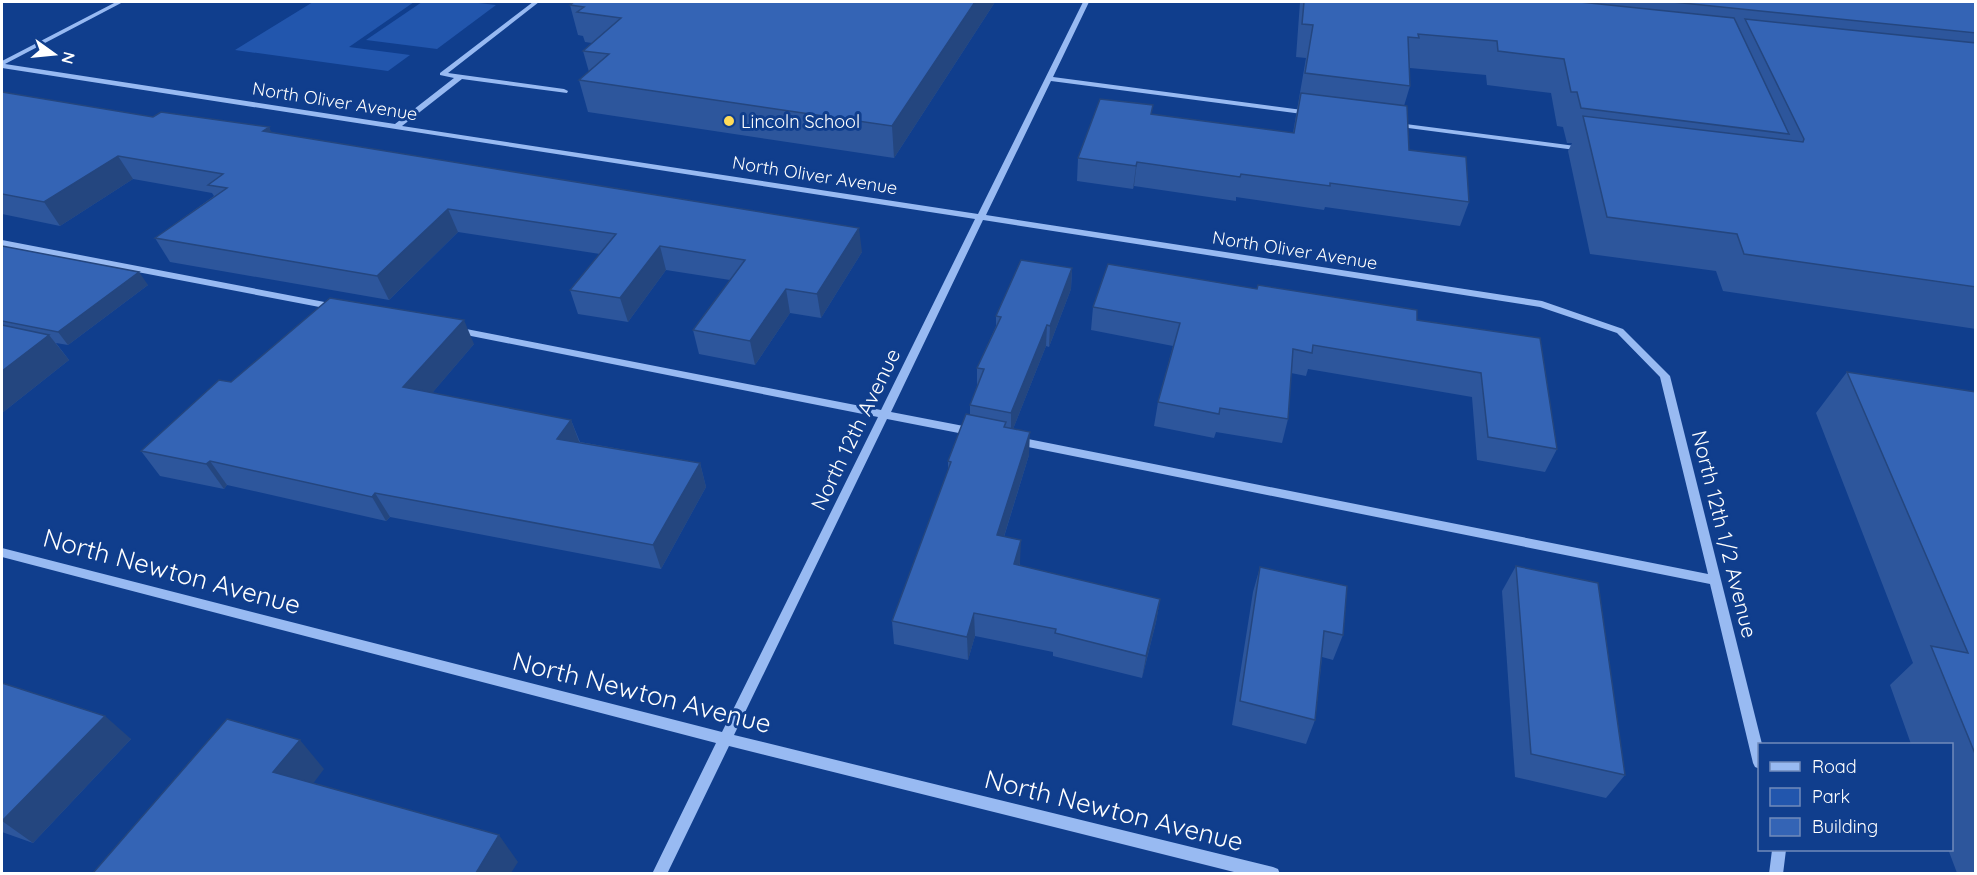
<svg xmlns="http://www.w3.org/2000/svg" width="1977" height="875" viewBox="0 0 1977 875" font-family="Quicksand,sans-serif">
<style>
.green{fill:#2256ad}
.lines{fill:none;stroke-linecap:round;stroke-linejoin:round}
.minor{fill:#98baf2;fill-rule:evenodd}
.wall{fill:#2d569c}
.shaded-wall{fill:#24467f}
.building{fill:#3464b5;stroke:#24467f;stroke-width:1.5}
.poi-dot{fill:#ffdb59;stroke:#103e8d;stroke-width:2}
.labels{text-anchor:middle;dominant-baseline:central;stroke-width:6;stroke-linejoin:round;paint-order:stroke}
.far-street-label{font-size:18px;fill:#fff;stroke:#103e8d}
.far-poi-label{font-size:18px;fill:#fff;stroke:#103e8d;text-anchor:start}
.street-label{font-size:21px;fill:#fff;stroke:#103e8d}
.near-street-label{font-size:26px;fill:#fff;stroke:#103e8d}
</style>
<rect width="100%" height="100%" fill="#103e8d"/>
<!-- green -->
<g class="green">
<polygon points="313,2 414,2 349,47 410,55 388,71 235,50"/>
<polygon points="422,2 470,2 496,5 437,49 366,40"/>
</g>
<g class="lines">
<!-- minor -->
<g class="minor">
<polygon points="116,2 123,2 5,64 395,124 454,78 440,75 440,73 533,2 539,2 448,73 564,89 568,91 567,93 462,79 402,126 978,214 1083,2 1089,2 1053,77 1310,111 1314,113 1310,115 1051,81 986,215 1542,301 1623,329 1670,376 1762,744 1760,744 1760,769 1755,767 1753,763 1710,584 1018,445 1013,441 1018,437 1708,574 1660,377 1617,333 1540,307 983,220 891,412 974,428 979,432 974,436 887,419 734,735 1273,867 1278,869 1280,874 1242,874 729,746 667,874 652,874 716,743 2,557 2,548 722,732 878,417 456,333 451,330 456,327 881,410 975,219 2,68 2,61"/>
<polygon points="1390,122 1583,147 1587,149 1583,151 1393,126 1390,126"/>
<polygon points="2,240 335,304 340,307 335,310 2,246"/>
<polygon points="1772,850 1786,850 1783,874 1769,874"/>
</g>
</g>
<!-- wall -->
<g class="wall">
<polygon points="574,2 995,2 894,158 588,112 579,80 589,72 583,51 592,43 585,42 583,36 578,35 570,5"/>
<polygon points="1300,2 1976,2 1976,329 1723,291 1716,271 1590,254 1568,151 1572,143 1567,143 1563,127 1557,126 1551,93 1487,85 1486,75 1410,68 1409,70 1410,86 1404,106 1409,150 1469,202 1460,226 1325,207 1324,210 1236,197 1236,201 1134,186 1133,189 1077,181 1078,158 1152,115 1293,133 1306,58 1296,57"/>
<polygon points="2,92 153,117 269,127 271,133 862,252 821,318 790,313 755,365 699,354 693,330 730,280 666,270 628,322 578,314 570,290 600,254 458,232 389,300 170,262 155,238 214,196 212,193 133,179 60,226 2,214"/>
<polygon points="2,246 148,285 68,345 56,343 69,360 2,413"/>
<polygon points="1072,268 1071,289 1049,347 1046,346 1013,429 1029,455 1004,537 1020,563 1020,566 1160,599 1156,622 1142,678 1053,656 1053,652 975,636 968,660 894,644 892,621 948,470 948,461 970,415 970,405 977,386 977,368 996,326 996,316"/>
<polygon points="1093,307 1417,320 1540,338 1557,449 1545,472 1477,460 1472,397 1308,369 1306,376 1291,373 1288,419 1282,443 1216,432 1214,438 1154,426 1158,402 1173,346 1091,330"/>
<polygon points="474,344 432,393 571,420 580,442 700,463 706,487 661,569 390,517 386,521 227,485 224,489 160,476 141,451 231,382"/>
<polygon points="1847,372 1976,392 1976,873 1957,873 1948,849 1952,849 1952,744 1911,744 1890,685 1913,663 1816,413"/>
<polygon points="1516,566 1625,775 1606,798 1515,777 1502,591"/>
<polygon points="1260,567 1343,635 1333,660 1322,657 1315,720 1306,744 1232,725 1253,592"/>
<polygon points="2,683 131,739 33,843 2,832"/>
</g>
<!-- shaded-wall -->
<g class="shaded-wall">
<polygon points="975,2 995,2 894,158 892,126"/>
<polygon points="269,127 280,150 263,131"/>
<polygon points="118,156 133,179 60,226 44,202"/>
<polygon points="1137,162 1134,186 1133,189 1136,166"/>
<polygon points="448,209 458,232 389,300 377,276"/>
<polygon points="859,228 862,252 821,318 817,294"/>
<polygon points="660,246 666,270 628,322 620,298"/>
<polygon points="1072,268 1071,289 1049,347 1050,326"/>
<polygon points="139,272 148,285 68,345 58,332"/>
<polygon points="786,289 790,313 755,365 750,341"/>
<polygon points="464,320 474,344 416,412 403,387"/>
<polygon points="1047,325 1046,346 1011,434 1011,413"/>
<polygon points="49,335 69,360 2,413 2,371"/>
<polygon points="571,420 580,444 557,439"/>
<polygon points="1030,432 1029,455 997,559 997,535"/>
<polygon points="210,461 227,485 224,489 206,464"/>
<polygon points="700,463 706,487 661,569 653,545"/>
<polygon points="375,493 390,517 386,521 372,497"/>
<polygon points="1021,540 1020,563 1013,587 1014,564"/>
<polygon points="1160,599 1156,622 1142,678 1146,656"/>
<polygon points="974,613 975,636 968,660 967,637"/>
<polygon points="105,716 131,739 33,843 2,821"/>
<polygon points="300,740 324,769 300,801 273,772"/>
<polygon points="499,835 518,862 511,873 476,873"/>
</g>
<!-- building -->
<g class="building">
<polygon points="574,2 975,2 892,126 579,80 609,54 583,51 621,18 577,12 584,7 570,5"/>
<polygon points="1304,2 1580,2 1734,18 1789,134 1581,108 1577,92 1571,92 1564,59 1498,51 1497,41 1418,34 1419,38 1408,37 1410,86 1305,73 1313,25 1302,24"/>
<polygon points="1673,2 1976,2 1976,33"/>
<polygon points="1745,19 1976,43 1976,287 1744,254 1737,234 1607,217 1583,116 1803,142 1804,139"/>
<polygon points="2,92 153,117 161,112 269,127 263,131 859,228 817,294 786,289 750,341 693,330 745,260 660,246 620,298 570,290 616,234 448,209 377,276 155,238 227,188 208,185 223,174 118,156 44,202 2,194"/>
<polygon points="1301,93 1407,106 1409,150 1466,157 1469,202 1330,183 1330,186 1241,174 1240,177 1137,162 1136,166 1078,158 1100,99 1153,105 1151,114 1294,133"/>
<polygon points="2,246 139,272 58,332 2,321"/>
<polygon points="1021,260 1072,268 1050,326 1047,325 1011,413 970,405 984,369 977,368 1001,317 996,316"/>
<polygon points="1108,264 1257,289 1258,285 1417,310 1417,320 1540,338 1557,449 1488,437 1481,373 1313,345 1312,353 1293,349 1288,419 1220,408 1219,414 1158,402 1180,323 1093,307"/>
<polygon points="330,298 464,320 403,387 571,420 557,439 700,463 653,545 375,493 372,497 210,461 206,464 141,451 219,380 231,382"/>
<polygon points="2,325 49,335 2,371"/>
<polygon points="1847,372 1976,392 1976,756 1931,646 1968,653"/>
<polygon points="966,414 1006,422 1004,427 1030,432 997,535 1021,540 1014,564 1160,599 1146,656 1055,633 1056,629 974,613 967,637 892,621 951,462 948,461"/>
<polygon points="1516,566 1598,583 1625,775 1531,754"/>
<polygon points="1260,567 1347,586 1343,635 1324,631 1315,720 1240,701"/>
<polygon points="2,683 105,716 2,821"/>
<polygon points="227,719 300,740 273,772 499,835 476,873 93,873"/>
</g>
<!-- markers -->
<circle class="poi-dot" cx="729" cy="121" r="6"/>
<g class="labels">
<!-- far-street labels -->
<g class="far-street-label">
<text transform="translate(335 101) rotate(9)">North Oliver Avenue</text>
<text transform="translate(815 175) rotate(9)">North Oliver Avenue</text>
<text transform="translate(1295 250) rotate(9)">North Oliver Avenue</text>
</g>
<!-- far-poi labels -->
<g class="far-poi-label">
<text x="741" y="121">Lincoln School</text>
</g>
<!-- street labels -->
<g class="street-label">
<text transform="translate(855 429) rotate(-64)">North 12th Avenue</text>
<text transform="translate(1725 534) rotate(76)">North 12th 1/2 Avenue</text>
</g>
<!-- near-street labels -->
<g class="near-street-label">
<text transform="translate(172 571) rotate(15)">North Newton Avenue</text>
<text transform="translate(642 692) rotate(14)">North Newton Avenue</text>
<text transform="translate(1114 810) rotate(14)">North Newton Avenue</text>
</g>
</g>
<!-- border -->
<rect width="1977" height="875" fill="none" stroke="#ffffff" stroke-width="6"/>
<!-- legend -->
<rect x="1758" y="743" width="195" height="108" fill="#103e8d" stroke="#708bbb" stroke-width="1.5"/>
<rect x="1770" y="762" width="30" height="9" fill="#98baf2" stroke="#708bbb" stroke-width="1.5"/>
<text x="1812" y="773" font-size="18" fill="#ffffff">Road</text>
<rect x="1770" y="788" width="30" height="18" fill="#2256ad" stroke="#708bbb" stroke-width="1.5"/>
<text x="1812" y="803" font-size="18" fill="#ffffff">Park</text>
<rect x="1770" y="818" width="30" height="18" fill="#3464b5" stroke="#708bbb" stroke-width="1.5"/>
<text x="1812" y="833" font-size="18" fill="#ffffff">Building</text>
<!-- north arrow -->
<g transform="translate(54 54) rotate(105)" stroke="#103e8d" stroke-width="4.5" paint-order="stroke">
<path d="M0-4.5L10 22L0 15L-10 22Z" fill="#ffffff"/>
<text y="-9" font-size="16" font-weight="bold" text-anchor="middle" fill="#ffffff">N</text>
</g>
</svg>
